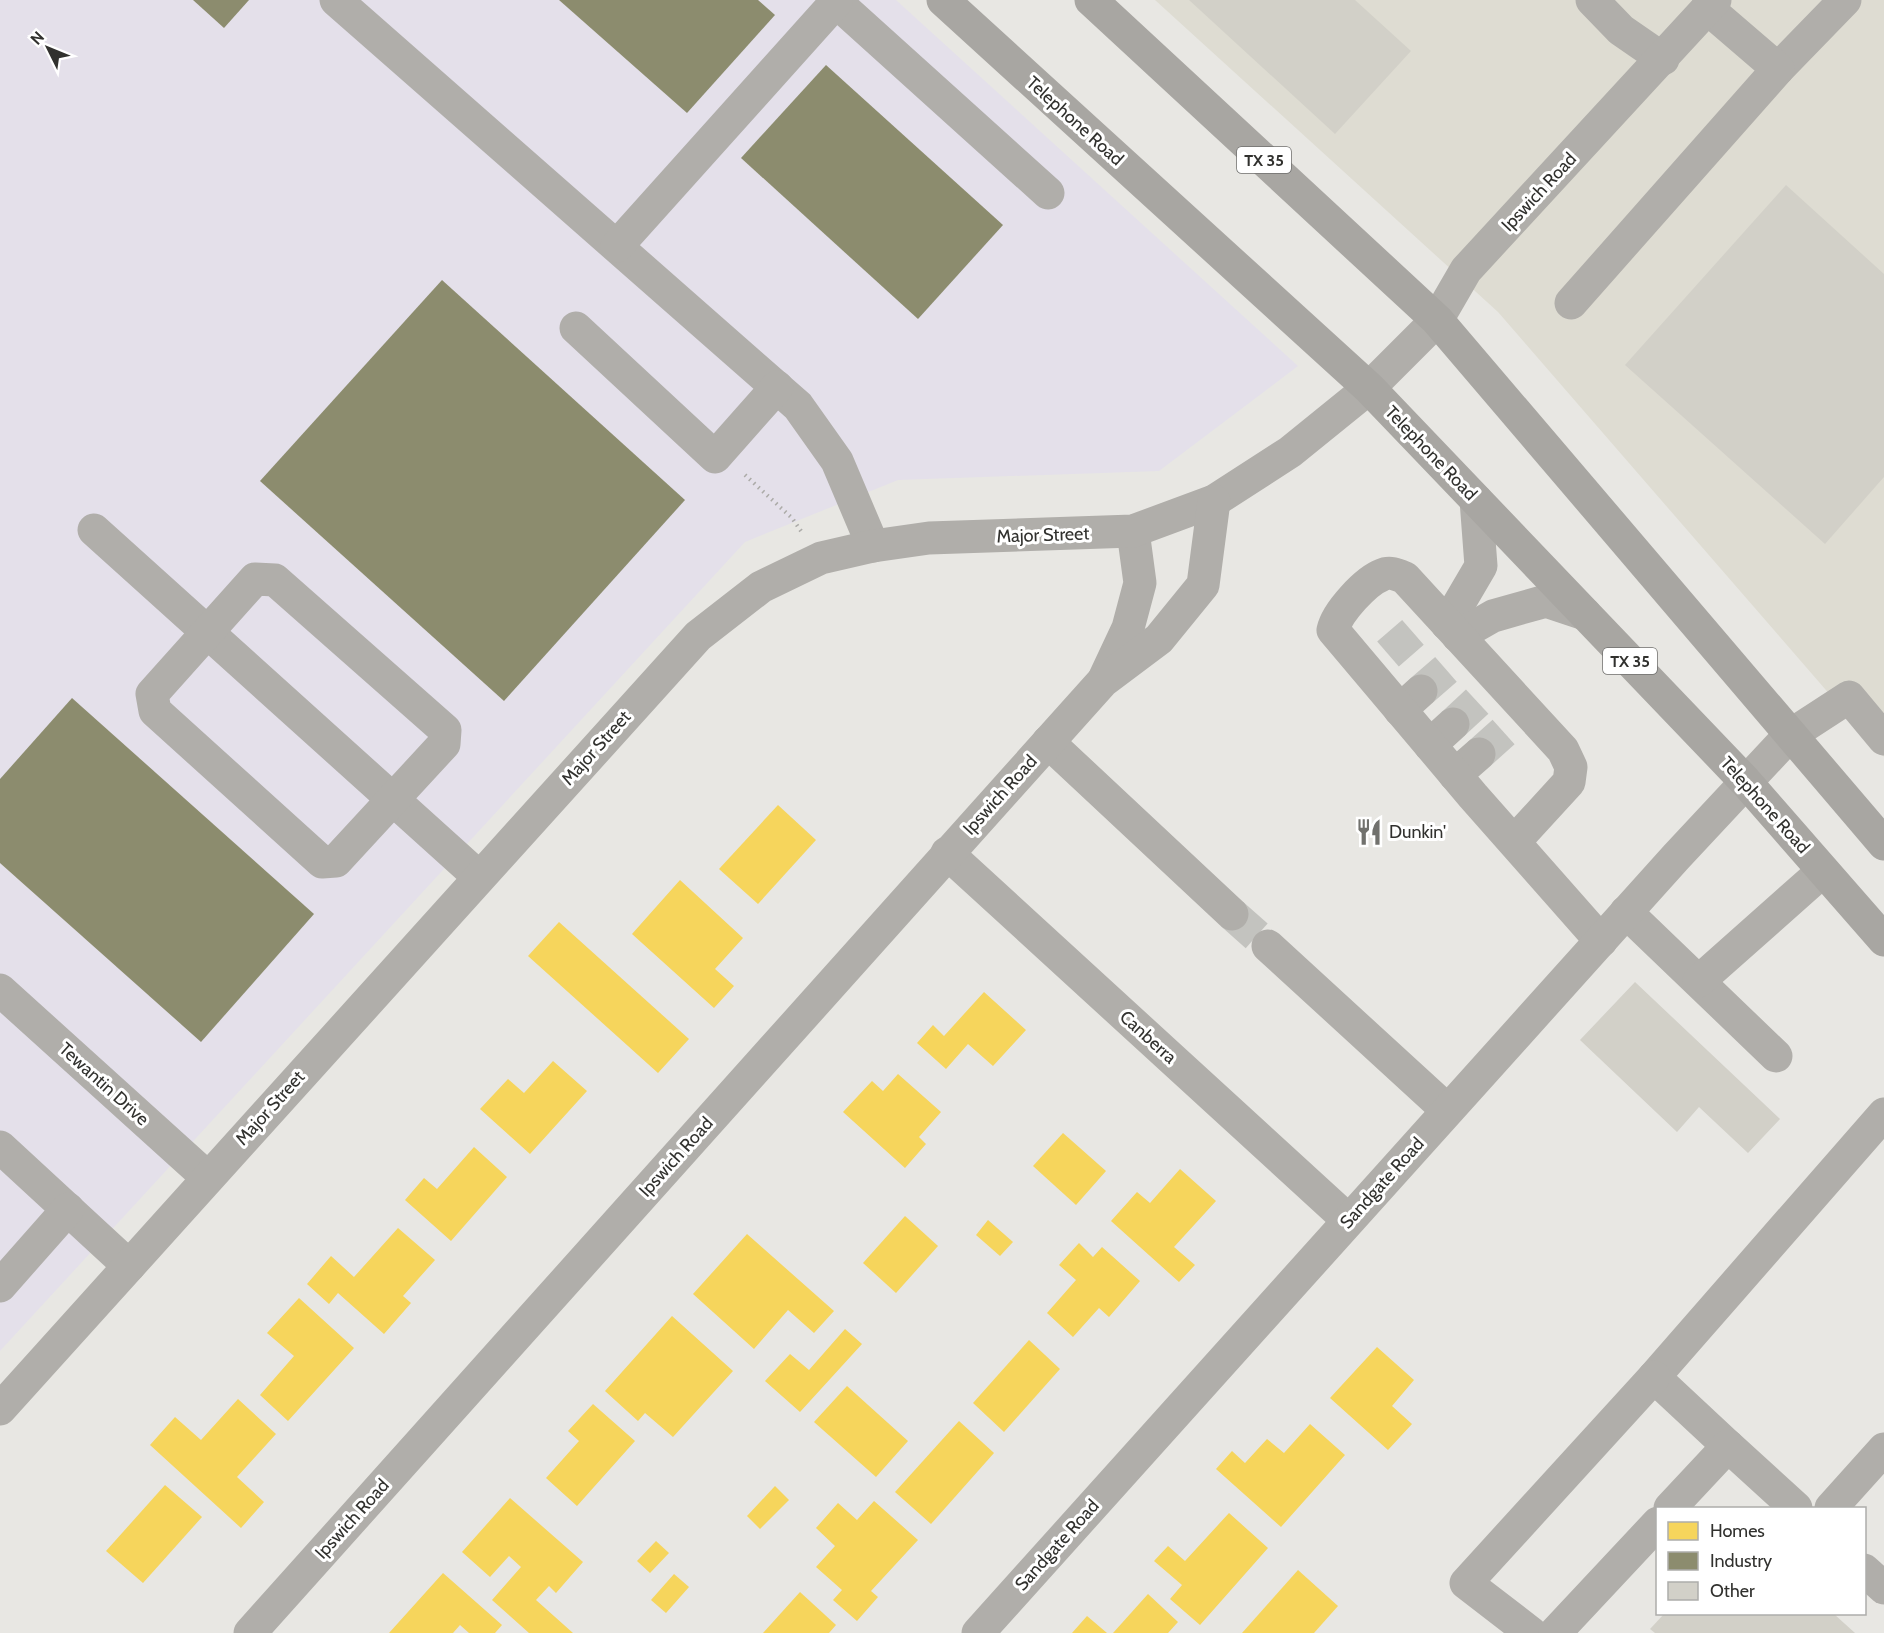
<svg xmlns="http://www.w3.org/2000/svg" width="1884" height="1633" viewBox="0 0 1884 1633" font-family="Cabin,sans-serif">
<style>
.industrial{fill:#e4e0ea}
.built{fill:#dedcd2}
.homes{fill:#f6d55c}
.industry{fill:#8c8c6e}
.building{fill:#d2d0c8}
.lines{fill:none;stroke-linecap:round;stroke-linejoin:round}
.minor-tunnel{stroke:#c3c3bf;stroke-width:33;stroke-dasharray:33 16;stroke-linecap:butt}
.path{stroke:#acaba8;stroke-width:4;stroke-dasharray:1.5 4.5;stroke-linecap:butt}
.minor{stroke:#b0aeaa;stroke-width:33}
.major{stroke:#a8a6a2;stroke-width:33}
.labels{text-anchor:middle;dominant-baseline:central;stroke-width:6;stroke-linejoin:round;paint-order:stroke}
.shield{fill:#fff;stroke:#6f6f6d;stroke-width:1.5}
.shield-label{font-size:16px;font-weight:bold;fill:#31312e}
.street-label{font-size:18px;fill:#31312e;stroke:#fff}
.poi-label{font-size:18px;fill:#31312e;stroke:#fff;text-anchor:start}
</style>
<rect width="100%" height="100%" fill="#e8e7e3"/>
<!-- industrial -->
<polygon class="industrial" points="0,0 896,0 1298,366 1159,471 898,480 745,542 0,1351"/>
<!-- built -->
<polygon class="built" points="1155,0 1884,0 1884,757 1498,312"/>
<!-- homes -->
<g class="homes">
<polygon points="778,805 816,840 758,904 719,869"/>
<polygon points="680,880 743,938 715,969 734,986 714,1008 632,934"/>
<polygon points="559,922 689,1039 658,1073 528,956"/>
<polygon points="984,992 1026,1030 993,1066 968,1044 946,1069 917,1043 933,1025 944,1036"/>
<polygon points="553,1061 587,1091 530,1154 480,1109 508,1079 524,1093"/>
<polygon points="898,1074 941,1112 919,1137 926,1144 905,1168 843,1112 872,1081 883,1091"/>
<polygon points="1063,1133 1106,1171 1076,1205 1033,1166"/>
<polygon points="474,1147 507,1177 451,1241 405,1200 424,1178 437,1189"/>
<polygon points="1180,1169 1216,1201 1174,1247 1195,1265 1179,1282 1111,1221 1137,1192 1150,1203"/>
<polygon points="905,1216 938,1246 896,1293 863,1263"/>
<polygon points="988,1220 1013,1242 1000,1256 976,1235"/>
<polygon points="398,1228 435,1260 403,1296 411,1303 384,1334 338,1293 329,1304 307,1284 331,1256 354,1277"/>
<polygon points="747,1234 834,1311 814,1333 788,1310 754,1349 693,1294"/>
<polygon points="1079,1243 1093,1257 1102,1247 1140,1281 1109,1317 1099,1308 1073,1337 1047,1313 1076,1280 1059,1265"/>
<polygon points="299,1298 354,1348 288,1421 260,1395 294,1356 267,1333"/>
<polygon points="672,1316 733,1371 673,1437 645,1413 638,1421 605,1391"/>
<polygon points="845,1329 862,1344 800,1412 765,1381 790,1354 809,1370"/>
<polygon points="1029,1340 1060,1369 1004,1432 973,1403"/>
<polygon points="1377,1347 1414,1380 1392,1406 1412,1424 1388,1450 1330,1398"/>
<polygon points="847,1386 908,1441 876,1477 814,1422"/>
<polygon points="238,1399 276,1434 237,1477 264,1502 241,1528 150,1445 175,1417 201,1440"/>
<polygon points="593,1404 635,1441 577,1506 546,1478 579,1441 568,1431"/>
<polygon points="959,1421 994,1453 931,1524 895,1492"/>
<polygon points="1310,1424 1345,1455 1281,1527 1216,1469 1232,1451 1245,1463 1267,1439 1284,1453"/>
<polygon points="165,1485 202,1517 143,1583 106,1551"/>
<polygon points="775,1486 789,1500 760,1529 747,1516"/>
<polygon points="510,1498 583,1562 556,1593 549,1586 536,1600 573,1633 529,1633 492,1600 521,1567 509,1556 490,1577 462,1552"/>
<polygon points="874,1501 918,1540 871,1591 878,1597 857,1621 833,1600 842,1590 816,1567 835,1546 816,1528 838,1503 857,1520"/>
<polygon points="1229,1513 1268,1548 1200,1625 1170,1599 1182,1585 1154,1561 1168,1546 1185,1561"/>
<polygon points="656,1541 669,1553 650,1573 637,1561"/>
<polygon points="1298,1570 1338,1606 1314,1633 1242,1633"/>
<polygon points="443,1573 502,1625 495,1633 469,1633 460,1625 453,1633 389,1633"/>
<polygon points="674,1574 689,1587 666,1613 651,1600"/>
<polygon points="800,1592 836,1625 829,1633 763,1633"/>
<polygon points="1148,1594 1178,1622 1168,1633 1113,1633"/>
<polygon points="1087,1616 1107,1633 1072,1633"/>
</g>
<!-- industry -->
<g class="industry">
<polygon points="193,0 249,0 224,28"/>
<polygon points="559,0 758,0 775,15 687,113"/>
<polygon points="826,65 1003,225 918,319 741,158"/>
<polygon points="442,280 685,500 504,701 260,481"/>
<polygon points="72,698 314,914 201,1042 0,863 0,779"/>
</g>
<!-- building -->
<g class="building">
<polygon points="1189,0 1355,0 1411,51 1335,134"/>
<polygon points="1786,185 1884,274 1884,477 1825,544 1625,365"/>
<polygon points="1635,982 1780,1119 1748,1153 1699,1107 1677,1132 1580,1040"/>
<polygon points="1664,1614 1834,1614 1855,1633 1655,1633 1650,1629"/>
</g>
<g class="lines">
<!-- minor-tunnel -->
<g class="minor-tunnel">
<polyline points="1388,654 1418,628"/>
<polyline points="1421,691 1451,665"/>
<polyline points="1453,724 1481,698"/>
<polyline points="1479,754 1508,728"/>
<polyline points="1232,914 1268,946"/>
</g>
<!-- path -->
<polyline class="path" points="745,475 792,518 801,531"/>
<!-- minor -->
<g class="minor">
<polyline points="336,0 798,406 837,461 873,546"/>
<polyline points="834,0 1048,193"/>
<polyline points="1592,0 1621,30 1663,59"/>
<polyline points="1778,69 1845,0"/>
<polyline points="617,246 836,2"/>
<polyline points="1571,303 1778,69 1707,8"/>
<polyline points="576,328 715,457 777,387"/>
<polyline points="94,530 479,877"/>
<polygon points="255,579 275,580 445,730 444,744 336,861 322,862 155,711 152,694"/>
<polyline points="1447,624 1481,566 1476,500"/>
<polyline points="1458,636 1493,616 1546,601 1585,614"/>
<polyline points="1105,677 1128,628 1140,583 1133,531"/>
<polyline points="1400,710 1421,691"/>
<polyline points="1048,742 1232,914"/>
<polyline points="1430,745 1453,724"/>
<polyline points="1455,775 1479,754"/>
<path d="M1514,842L1569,782L1571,767L1563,750L1405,578C1398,575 1390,571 1382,575C1366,581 1337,612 1333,630L1473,796L1601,941"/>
<polyline points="947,853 1348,1220"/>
<polyline points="1626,912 1776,1056"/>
<polyline points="1268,946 1447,1110"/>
<polyline points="1699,981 1823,871"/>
<polyline points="0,990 208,1178"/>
<polyline points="0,1147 129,1266"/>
<polyline points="0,1286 68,1209"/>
<polyline points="0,1409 698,636 761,587 821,558 873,546 929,538 1133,531 1214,501 1290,452 1369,388 1437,320 1466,270 1715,0"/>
<polyline points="1728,1446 1654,1377 1884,1114"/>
<polyline points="1670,1508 1728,1446 1796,1508"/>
<polyline points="1831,1508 1884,1449"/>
<polyline points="1864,1570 1884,1588"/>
<polyline points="250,1633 1103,681 1159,639 1203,585 1214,501"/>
<polyline points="978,1633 1676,857 1789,736 1849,697 1884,739"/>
<polyline points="1531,1633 1466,1583 1654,1377"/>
<polyline points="1555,1633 1658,1523"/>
</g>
<!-- major -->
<g class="major">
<polyline points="943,0 1369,388 1745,781 1884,940"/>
<polyline points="1091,0 1437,320 1884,844"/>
</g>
</g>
<!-- icons -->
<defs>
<symbol id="restaurant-bare" viewBox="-9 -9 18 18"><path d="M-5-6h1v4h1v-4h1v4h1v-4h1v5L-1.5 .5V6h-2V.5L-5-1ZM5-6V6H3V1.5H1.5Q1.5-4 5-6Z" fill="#71716d" stroke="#fff" stroke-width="2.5" paint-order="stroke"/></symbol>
</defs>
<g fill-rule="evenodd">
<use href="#restaurant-bare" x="1350" y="813" width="38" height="38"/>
</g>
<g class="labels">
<!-- shield labels -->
<g class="shield">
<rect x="1237" y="147" width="54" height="26" rx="4.5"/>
<rect x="1603" y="648" width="54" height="26" rx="4.5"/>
</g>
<g class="shield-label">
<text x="1264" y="160">TX 35</text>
<text x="1630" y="661">TX 35</text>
</g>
<!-- street labels -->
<g class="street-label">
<text transform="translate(1075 121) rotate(42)">Telephone Road</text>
<text transform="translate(1539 192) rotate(-47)">Ipswich Road</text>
<text transform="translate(1431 453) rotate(46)">Telephone Road</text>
<text transform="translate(1043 535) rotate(-2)">Major Street</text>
<text transform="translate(596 748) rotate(-48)">Major Street</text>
<text transform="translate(1000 795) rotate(-48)">Ipswich Road</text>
<text transform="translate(1765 805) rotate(48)">Telephone Road</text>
<text transform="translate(1148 1037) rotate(42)">Canberra</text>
<text transform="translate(104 1084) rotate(42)">Tewantin Drive</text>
<text transform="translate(270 1108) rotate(-48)">Major Street</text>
<text transform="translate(676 1157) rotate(-48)">Ipswich Road</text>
<text transform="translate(1382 1183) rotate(-48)">Sandgate Road</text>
<text transform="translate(352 1519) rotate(-48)">Ipswich Road</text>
<text transform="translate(1057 1545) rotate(-48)">Sandgate Road</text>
</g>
<!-- poi labels -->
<g class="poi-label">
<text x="1389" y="832">Dunkin'</text>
</g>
</g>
<!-- legend -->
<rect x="1656" y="1507" width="210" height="108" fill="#ffffff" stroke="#adadab" stroke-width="1.5"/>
<rect x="1668" y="1522" width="30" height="18" fill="#f6d55c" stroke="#adadab" stroke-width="1.5"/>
<text x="1710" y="1537" font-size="18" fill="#31312e">Homes</text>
<rect x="1668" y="1552" width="30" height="18" fill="#8c8c6e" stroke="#adadab" stroke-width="1.5"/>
<text x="1710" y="1567" font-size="18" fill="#31312e">Industry</text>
<rect x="1668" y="1582" width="30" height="18" fill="#d2d0c8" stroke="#adadab" stroke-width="1.5"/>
<text x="1710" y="1597" font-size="18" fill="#31312e">Other</text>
<!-- north arrow -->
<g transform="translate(48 48) rotate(313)" stroke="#ffffff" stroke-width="4.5" paint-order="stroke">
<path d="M0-4.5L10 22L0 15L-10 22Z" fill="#31312e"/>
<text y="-9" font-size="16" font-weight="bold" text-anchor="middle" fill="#31312e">N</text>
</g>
</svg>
